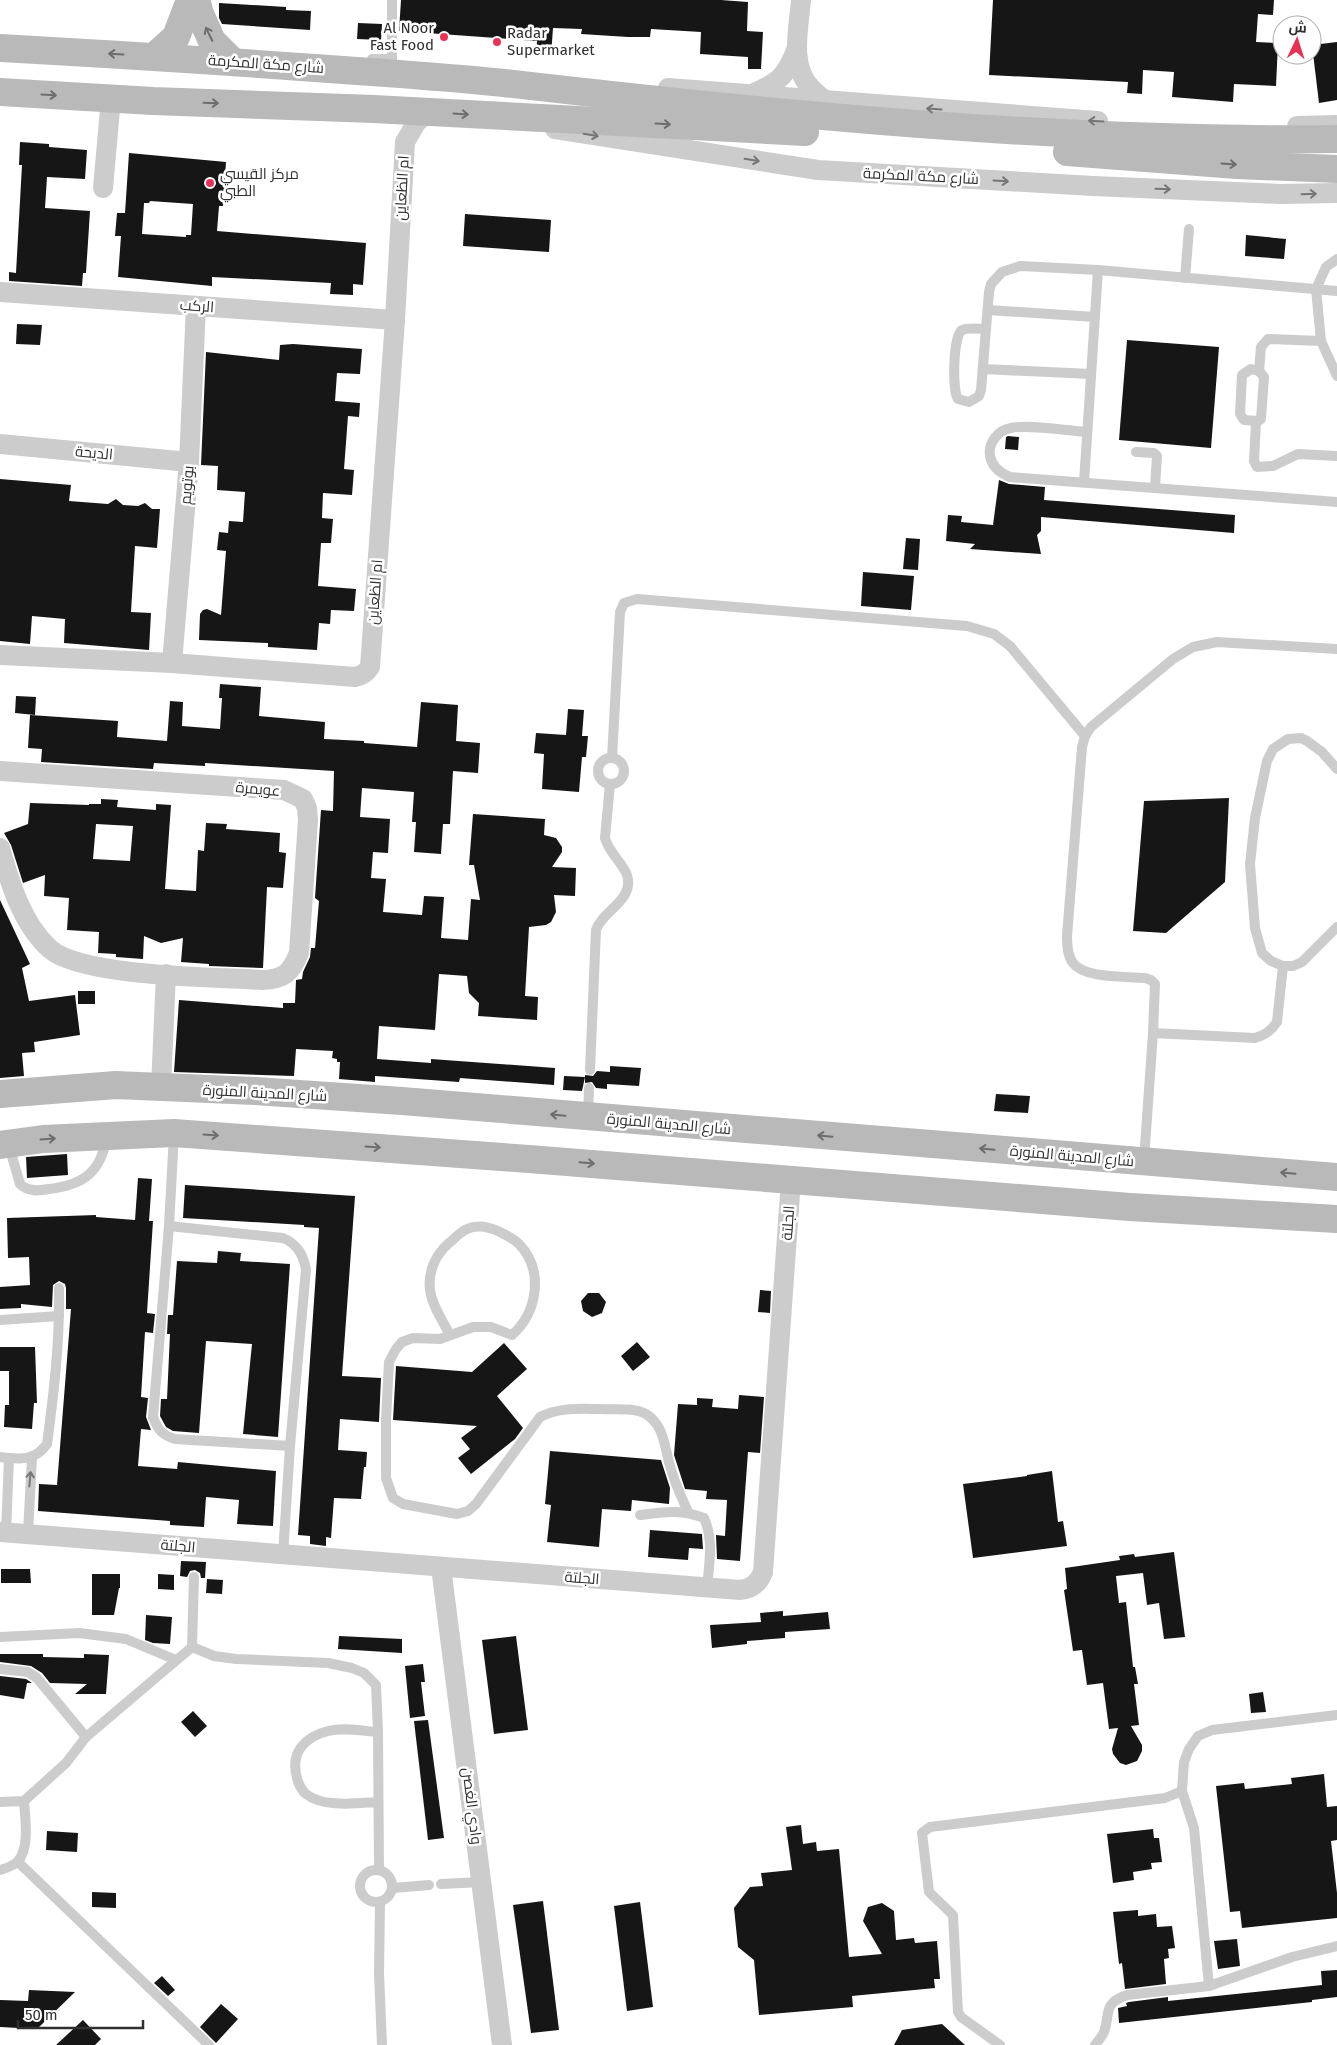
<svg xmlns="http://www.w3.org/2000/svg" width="1337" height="2045" viewBox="0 0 1337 2045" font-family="'Fira Sans',Cairo,sans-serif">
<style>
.building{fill:#161616;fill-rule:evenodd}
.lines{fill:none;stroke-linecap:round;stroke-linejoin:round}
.lane{stroke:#ccc;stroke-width:10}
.street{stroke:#ccc;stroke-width:20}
.secondary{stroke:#b9b9b9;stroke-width:28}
.oneway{stroke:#6d6d6d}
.oneway2{stroke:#767676}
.poi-dot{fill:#e43455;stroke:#fff;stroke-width:2}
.labels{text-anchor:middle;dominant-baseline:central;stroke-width:5;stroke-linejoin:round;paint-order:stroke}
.poi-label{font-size:15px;fill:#2f2f2f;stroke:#fff;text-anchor:start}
.street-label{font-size:15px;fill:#2f2f2f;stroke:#fff}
</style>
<rect width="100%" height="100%" fill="#fff"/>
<!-- building -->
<g class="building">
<polygon points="401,0 721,0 748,2 747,31 763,32 761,69 748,69 748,57 700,54 701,32 651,29 650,37 628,37 581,34 582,29 553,28 551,56 536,55 537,41 399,31"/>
<polygon points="993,0 1274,0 1273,15 1258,14 1256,42 1278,43 1276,86 1234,84 1233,102 1172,97 1174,72 1143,70 1142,94 1127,93 1128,82 989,75"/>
<polygon points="219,3 286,7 286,10 311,11 310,30 222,24 219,18"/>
<polygon points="358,23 382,24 381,40 357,39"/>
<polygon points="1337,42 1337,100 1319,103 1312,45"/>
<polygon points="20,142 49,144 49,147 87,150 85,179 47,177 45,208 90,211 86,273 83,273 82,286 9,281 9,272 16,273 22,165 19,165"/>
<path d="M129,153L226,162L223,206H219L217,231L366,243L363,285L353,284V295L330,294L331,283L212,277V286L118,277L121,236H115L117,213H125ZM150,201L193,204L191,235H186V237L142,234L144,203H149Z"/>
<polygon points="465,214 551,220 549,252 463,246"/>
<polygon points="1246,235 1286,239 1284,259 1245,256"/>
<polygon points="17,324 42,325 40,345 16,344"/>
<polygon points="1127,340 1219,347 1211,448 1119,440"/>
<polygon points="293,344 362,349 360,374 337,373 335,401 360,403 359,417 348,416 344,469 354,470 352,495 323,493 322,518 333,519 331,543 321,543 318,586 356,589 354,611 331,610 330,624 319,623 317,650 268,647 268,643 199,640 200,614 203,610 207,609 221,615 226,551 217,550 219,532 228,533 229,521 243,522 245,492 217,490 218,466 201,465 206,352 279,360 280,345"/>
<polygon points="1008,436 1019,437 1018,450 1005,449 1006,437"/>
<polygon points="0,479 71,485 69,501 108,504 116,499 123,505 138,506 145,503 152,509 160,509 157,548 135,546 131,612 151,613 149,650 64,643 65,619 32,616 30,644 0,641"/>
<polygon points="999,480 1009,484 1045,487 1044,500 1235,515 1234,533 1041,517 1041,531 1037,535 1041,554 970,549 975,544 946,541 948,515 962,516 961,522 993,525"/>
<polygon points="906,538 920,539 918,570 903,569"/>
<polygon points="863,572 914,576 911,610 861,606"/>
<polygon points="220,684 261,687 259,716 325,722 324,739 364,741 364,743 417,747 421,702 458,705 456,741 480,743 478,773 453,771 450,824 443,824 441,854 414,852 416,822 412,822 414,792 362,788 360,817 390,819 388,853 373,852 371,878 386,879 383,912 422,915 424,896 444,897 441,938 468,940 471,899 480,900 474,865 469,865 473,814 545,819 544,835 556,838 562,847 562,852 552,867 576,868 575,896 554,895 556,912 551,922 546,925 529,927 525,996 538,997 537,1020 478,1016 479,1003 469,993 467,976 439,974 435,1030 379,1026 377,1059 431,1063 431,1059 555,1068 554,1085 460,1078 459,1082 375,1076 375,1082 339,1079 340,1062 337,1062 337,1059 332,1058 333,1051 296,1049 294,1076 174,1072 179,1000 283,1008 283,1003 295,1003 296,980 302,979 303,972 310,957 311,948 315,948 319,901 315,898 321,810 333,811 334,771 205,763 205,766 154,763 153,769 41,762 42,749 28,748 30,715 118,721 117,737 167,741 170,701 183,702 182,726 220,729 222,698 219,698"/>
<polygon points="16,696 36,697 35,715 15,713"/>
<polygon points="568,709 584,710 582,736 588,736 586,757 582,757 579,792 542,789 544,754 534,753 536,733 566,735"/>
<polygon points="1229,798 1225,882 1166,933 1133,931 1144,801"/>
<path d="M101,799L118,800L117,807L156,810V804L171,805L165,889L196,891L198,850L204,851L206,823L227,824L226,829L280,833L279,852L286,853L283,888L267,887L263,968L209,966V964L181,962L183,938L161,943L144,936L143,959L116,957V954L98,953L99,932L67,930L69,898L44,896L45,875L23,883L11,845L4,833L28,824L30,803L89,805V804H101ZM96,824L133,826L130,861L93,859Z"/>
<polygon points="0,900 30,964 22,968 29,1001 75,995 80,1035 34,1042 35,1052 22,1053 24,1076 0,1078"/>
<rect x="78" y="991" width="17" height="13"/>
<polygon points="610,1066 641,1068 639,1086 607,1084 607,1089 596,1088 592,1082 585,1083 585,1075 593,1076 597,1071 610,1072"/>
<polygon points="564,1076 585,1077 582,1091 563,1090"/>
<polygon points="996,1094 1030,1096 1028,1113 994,1111"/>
<polygon points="67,1154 68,1175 27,1178 26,1157"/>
<polygon points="138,1178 152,1179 149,1221 153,1221 147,1313 155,1314 153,1333 145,1332 141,1397 148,1398 146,1417 151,1430 141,1429 138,1466 177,1469 178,1462 276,1471 273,1526 237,1524 239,1500 206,1497 204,1527 170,1525 170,1521 38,1511 39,1484 57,1485 71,1309 66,1309 66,1288 65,1284 59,1281 53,1285 52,1307 21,1304 21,1308 0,1309 0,1287 30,1285 29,1257 8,1258 7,1218 96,1215 96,1217 135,1220"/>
<polygon points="185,1185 355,1196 342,1376 381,1378 379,1422 340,1419 338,1450 367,1452 366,1467 364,1467 361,1499 334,1498 331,1538 326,1537 326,1546 310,1544 310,1536 298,1535 319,1228 304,1227 304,1225 183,1218"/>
<polygon points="218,1251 241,1253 240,1261 290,1264 278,1437 243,1434 252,1344 206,1341 199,1433 173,1431 166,1427 160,1416 161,1399 167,1399 170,1334 167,1334 168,1315 173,1315 177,1261 217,1263"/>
<polygon points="760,1290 771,1291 770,1313 758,1312"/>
<polygon points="588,1293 599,1293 606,1302 602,1313 592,1317 583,1311 581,1301"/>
<polygon points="637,1342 650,1357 633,1371 621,1356"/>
<polygon points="504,1343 527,1369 497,1396 523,1428 515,1439 471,1474 458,1458 470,1449 461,1438 477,1426 393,1420 396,1366 472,1372"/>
<polygon points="0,1347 35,1347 37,1403 34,1403 32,1429 4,1427 5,1405 9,1405 9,1371 0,1371"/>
<polygon points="739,1395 764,1397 760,1453 748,1452 740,1561 717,1559 716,1535 725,1536 727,1500 706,1499 707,1491 685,1489 674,1455 678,1404 697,1405 697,1398 713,1399 712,1407 738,1409"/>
<polygon points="550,1451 661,1460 670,1488 669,1504 632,1500 631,1511 602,1509 599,1547 547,1542 551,1505 545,1504"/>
<polygon points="1052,1471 1058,1522 1063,1521 1067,1546 973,1558 963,1484 1027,1476 1027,1475"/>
<polygon points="650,1530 702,1534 703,1549 689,1548 688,1560 648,1557"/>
<polygon points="1174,1552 1185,1637 1164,1639 1159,1603 1147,1605 1143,1573 1116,1576 1119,1603 1126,1602 1133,1667 1135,1667 1138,1684 1134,1684 1139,1725 1131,1726 1142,1745 1142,1751 1137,1761 1126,1765 1120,1763 1113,1754 1112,1749 1118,1728 1109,1729 1103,1683 1087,1685 1082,1650 1073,1651 1064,1590 1067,1589 1065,1568 1120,1560 1119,1556 1134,1554 1135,1557"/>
<polygon points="181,1561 206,1562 205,1578 201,1578 200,1573 195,1570 190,1571 187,1577 180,1576"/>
<polygon points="1,1569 30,1569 31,1583 1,1583"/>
<polygon points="92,1574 120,1574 120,1588 119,1588 114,1615 92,1615"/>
<polygon points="158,1574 174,1575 174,1590 158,1589"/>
<polygon points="207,1579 223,1580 222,1594 206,1593"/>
<polygon points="783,1611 783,1616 828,1612 830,1629 785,1632 785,1638 747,1641 747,1644 712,1648 710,1625 761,1622 760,1613"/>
<polygon points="146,1615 172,1617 170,1644 153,1643 145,1640"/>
<polygon points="339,1636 402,1639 402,1653 338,1649"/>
<polygon points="516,1636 528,1730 494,1734 482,1640"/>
<polygon points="0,1654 43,1654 43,1657 84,1658 84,1654 109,1655 106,1694 75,1694 87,1684 50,1683 42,1673 31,1666 0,1662"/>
<polygon points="423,1664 425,1682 421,1682 425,1716 410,1718 405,1666"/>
<polygon points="0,1676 26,1679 32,1683 27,1683 24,1699 0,1695"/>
<polygon points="1263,1692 1266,1712 1251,1713 1249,1694"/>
<polygon points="193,1711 207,1726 195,1737 181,1722"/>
<polygon points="428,1720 444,1838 428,1840 414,1721"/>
<polygon points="1324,1774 1327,1807 1337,1806 1337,1840 1331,1841 1337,1893 1337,1918 1242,1928 1240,1911 1230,1912 1216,1786 1244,1783 1245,1789 1283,1785 1292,1784 1291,1778"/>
<polygon points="801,1825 803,1844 816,1842 817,1851 839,1849 849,1957 882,1954 863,1921 868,1907 882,1903 894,1911 896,1940 914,1938 915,1943 937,1941 940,1979 934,1979 935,1988 852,1996 853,2007 759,2015 754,1960 738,1947 734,1908 750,1887 763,1886 761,1873 792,1870 786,1827"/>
<polygon points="1153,1829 1154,1838 1159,1838 1162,1862 1151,1863 1152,1869 1133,1872 1134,1880 1113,1883 1107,1834"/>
<polygon points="47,1831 78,1833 77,1852 46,1850"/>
<polygon points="92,1892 116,1893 116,1908 92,1907"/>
<polygon points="543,1901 559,2030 531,2033 513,1905"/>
<polygon points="640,1902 653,2007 627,2011 614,1906"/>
<polygon points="1138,1910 1138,1916 1156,1914 1157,1927 1172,1926 1175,1948 1168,1949 1169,1958 1164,1959 1166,1984 1125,1989 1122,1963 1119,1964 1113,1912"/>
<polygon points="1237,1939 1240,1966 1218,1969 1214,1941"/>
<polygon points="1337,1970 1337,1997 1312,2000 1312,2002 1119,2023 1118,2008 1127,2006 1126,2003 1129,2002 1168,1997 1168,2001 1322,1985 1321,1971"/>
<polygon points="162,1976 175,1990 168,1996 154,1983"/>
<polygon points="29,1990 75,1992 37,2029 0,2027 0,2000 28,2001"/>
<polygon points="221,2004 238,2019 216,2043 200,2027"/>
<polygon points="83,2020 101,2039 95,2045 56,2045"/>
<polygon points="942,2024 965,2045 894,2045 902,2030"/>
</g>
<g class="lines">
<!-- lane -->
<g class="lane">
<polyline points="372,59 392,59 392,0"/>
<polyline points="1337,259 1326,267 1316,289 1321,341 1337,376"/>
<polyline points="1185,278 1189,229"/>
<polyline points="988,310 1095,317"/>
<path d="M986,329C979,329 969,327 962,330C953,336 952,390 958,399L969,402L979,396L981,390L989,292L991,284L1002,272L1020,266L1098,270L1337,291"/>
<polyline points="983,369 1091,374"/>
<polygon points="1251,369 1259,371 1264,377 1261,419 1258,421 1244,420 1240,414 1242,375"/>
<polyline points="1259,371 1261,347 1268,339 1321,341"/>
<polyline points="1256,422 1254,461 1257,467 1273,466 1298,454 1337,456"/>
<path d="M1087,432C1067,431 1029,424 1011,428C998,430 988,443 990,456C992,467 1000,473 1010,477L1337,502"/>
<polyline points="1136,452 1154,453 1157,456 1155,487"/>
<polyline points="1084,482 1098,270"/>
<polyline points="612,758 620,612 624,603 637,599 967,626 994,634 1010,646 1085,736"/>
<circle cx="611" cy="771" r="13"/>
<polyline points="1337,769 1322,752 1307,741 1301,738 1288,739 1273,749 1267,761 1255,818 1250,864 1255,928 1262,953 1271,961 1283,966 1293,966 1302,962 1337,927"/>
<path d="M1153,1033L1255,1038C1265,1035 1271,1031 1277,1022L1283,966"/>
<path d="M590,1070L596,930C602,911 635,900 627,875C622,862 609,853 605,838L610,784"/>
<polyline points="588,1116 589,1088"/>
<path d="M174,1134L169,1226L153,1417C158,1430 162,1435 175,1439L290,1446"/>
<path d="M9,1146L20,1184C28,1192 39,1191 49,1189C84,1185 101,1172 107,1136"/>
<path d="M1144,1160L1153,1033L1155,984L1151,980L1145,978C1126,976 1085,979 1073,963C1067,955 1067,944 1067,936L1082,747L1085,736L1091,727L1173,659L1193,647L1217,642L1337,649"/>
<path d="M169,1226L283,1238C297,1244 303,1254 306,1269L290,1446L283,1555"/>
<polyline points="0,1320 59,1316"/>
<path d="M450,1335C443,1321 432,1306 430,1290C428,1272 435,1255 449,1243C454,1239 460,1232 467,1229C478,1224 489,1227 500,1232C506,1235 514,1239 519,1244C544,1270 538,1312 512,1335L491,1327H473L440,1339L413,1338L402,1342L396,1349L389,1362L386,1419V1478L393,1498L403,1504L457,1514L468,1511L476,1504L540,1417C560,1407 579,1409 600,1409C614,1410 634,1407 646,1414C666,1427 664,1449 671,1469C675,1484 682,1498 688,1512"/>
<path d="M0,1457C20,1459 34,1462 47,1444C54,1392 60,1340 59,1288"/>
<path d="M640,1515C665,1512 680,1509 704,1518C714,1540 709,1565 707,1588"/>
<polyline points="6,1533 9,1458"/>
<polyline points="28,1533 32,1458"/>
<polyline points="0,1637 79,1633 126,1639 176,1660"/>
<polyline points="192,1647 214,1656 236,1659 328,1663 352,1668 364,1673 376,1685 378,1732 379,1870"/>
<polyline points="0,1669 28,1672 37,1678 86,1737"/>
<polyline points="1337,1715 1212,1730 1198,1736 1189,1749 1184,1762 1182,1791 1194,1828 1209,1986 1292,1957 1337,1946"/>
<polyline points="0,1802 24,1801 66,1763 86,1737 192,1647 194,1577"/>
<path d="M378,1802C358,1803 323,1808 306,1794C302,1791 298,1783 297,1778C290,1753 304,1737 328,1731C344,1727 363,1731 378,1732"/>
<polyline points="18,1862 209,2045"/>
<circle cx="376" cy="1886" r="16"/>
<path d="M0,1870C6,1868 14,1866 18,1861C30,1848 25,1817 24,1801"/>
<polyline points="441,1884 481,1882"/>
<polyline points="393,1888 429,1885"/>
<polyline points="380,1902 379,1973 382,2045"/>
<polyline points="1000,2045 961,2017 958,2012 953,1915 929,1892 922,1833 930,1827 1165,1798 1182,1791"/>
<path d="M1095,2045C1098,2041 1102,2037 1104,2032C1111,2012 1102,2004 1127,1995L1209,1986"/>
</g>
<!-- street -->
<g class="street">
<path d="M801,0C799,27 789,66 811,88C815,93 821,97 826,101"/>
<polyline points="668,88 1098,121"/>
<path d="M752,94C780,82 786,76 797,48"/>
<polyline points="1297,126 1337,125"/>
<polyline points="555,129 818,170 1093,186 1281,194 1337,193"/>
<polyline points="103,188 111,98"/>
<polyline points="0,292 395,320"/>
<polyline points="0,444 189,462"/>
<path d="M0,655L172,663L355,677C362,676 366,673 370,667L395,320L405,142L416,123L428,112"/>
<polyline points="172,663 189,462 196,306"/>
<path d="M0,771L284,790L303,799L307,808L308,820L299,953C291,973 284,979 262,980C217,977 82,977 50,949C22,924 10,883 0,848"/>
<polyline points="161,1087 166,974"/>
<path d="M0,1532L740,1590C751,1589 759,1583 763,1572L791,1180"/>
<polyline points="441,1567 502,2045"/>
</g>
<!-- secondary -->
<g class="secondary">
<polyline points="196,0 200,14 212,41 233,62"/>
<path d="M0,48C110,54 220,61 329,69C388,73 446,77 504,83C780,115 1059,142 1337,139"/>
<polyline points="155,56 176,37 190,0"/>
<polyline points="0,92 153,101 374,109 805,132"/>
<polyline points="1067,152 1237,165 1337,169"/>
<polyline points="0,1094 116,1085 255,1091 402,1101 1337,1177"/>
<polyline points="0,1145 43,1139 174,1133 529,1159 1130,1207 1337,1219"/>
</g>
</g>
<!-- one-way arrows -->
<defs><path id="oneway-shaft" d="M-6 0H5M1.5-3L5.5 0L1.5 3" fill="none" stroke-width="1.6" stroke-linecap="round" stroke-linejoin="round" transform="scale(1.25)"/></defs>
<g class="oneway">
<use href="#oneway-shaft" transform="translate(209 34) rotate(-116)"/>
<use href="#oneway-shaft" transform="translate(116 54) rotate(-177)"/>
<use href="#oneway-shaft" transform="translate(49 95) rotate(3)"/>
<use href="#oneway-shaft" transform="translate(211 103) rotate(2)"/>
<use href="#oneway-shaft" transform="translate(461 114) rotate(4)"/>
<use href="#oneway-shaft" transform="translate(663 124) rotate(3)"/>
<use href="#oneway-shaft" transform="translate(1229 164) rotate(4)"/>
<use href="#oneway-shaft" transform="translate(558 1115) rotate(-175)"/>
<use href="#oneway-shaft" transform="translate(211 1135) rotate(4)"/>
<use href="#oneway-shaft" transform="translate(825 1136) rotate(-175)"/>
<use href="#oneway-shaft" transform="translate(48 1139) rotate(-4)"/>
<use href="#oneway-shaft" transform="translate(373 1147) rotate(4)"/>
<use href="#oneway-shaft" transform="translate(987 1149) rotate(-175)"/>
<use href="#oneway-shaft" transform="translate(587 1163) rotate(5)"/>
<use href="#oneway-shaft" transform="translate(1288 1173) rotate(-175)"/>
</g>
<g class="oneway2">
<use href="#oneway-shaft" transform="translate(934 109) rotate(-176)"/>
<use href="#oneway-shaft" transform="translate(1096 121) rotate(-177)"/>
<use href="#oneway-shaft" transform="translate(591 135) rotate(9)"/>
<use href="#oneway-shaft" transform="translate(752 160) rotate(9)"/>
<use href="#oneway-shaft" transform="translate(1001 181) rotate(3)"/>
<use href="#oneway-shaft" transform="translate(1163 189) rotate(2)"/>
<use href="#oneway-shaft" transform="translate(1309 194) rotate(-2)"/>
<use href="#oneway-shaft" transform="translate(30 1479) rotate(-85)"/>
</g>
<!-- markers -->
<g class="poi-dot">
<circle cx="444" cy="37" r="5"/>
<circle cx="497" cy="42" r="5"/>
<circle cx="210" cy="183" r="5"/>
</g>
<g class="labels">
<!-- poi labels -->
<g class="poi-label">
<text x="434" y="28" text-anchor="end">Al Noor<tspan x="434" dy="17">Fast Food</tspan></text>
<text x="507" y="33">Radar<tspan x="507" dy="17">Supermarket</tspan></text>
<text x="220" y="174">مركز القيسي<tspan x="220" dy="17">الطبي</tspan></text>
</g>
<!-- street labels -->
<g class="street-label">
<text transform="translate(266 64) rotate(4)">شارع مكة المكرمة</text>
<text transform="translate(921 176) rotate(3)">شارع مكة المكرمة</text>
<text transform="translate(402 188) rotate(-87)">ام الظعاين</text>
<text transform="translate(197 306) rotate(4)">الركب</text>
<text transform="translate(94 453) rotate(5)">الديحة</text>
<text transform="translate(187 485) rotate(-85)">بوتويم</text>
<text transform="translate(375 592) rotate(-86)">ام الظعاين</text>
<text transform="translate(258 789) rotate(5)">عويمرة</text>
<text transform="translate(265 1093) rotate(3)">شارع المدينة المنورة</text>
<text transform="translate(669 1124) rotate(5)">شارع المدينة المنورة</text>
<text transform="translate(1072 1156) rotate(5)">شارع المدينة المنورة</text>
<text transform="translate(788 1223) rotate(-86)">الجلتة</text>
<text transform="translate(178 1546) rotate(5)">الجلتة</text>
<text transform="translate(582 1578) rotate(4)">الجلتة</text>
<text transform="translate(472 1806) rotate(83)">وادي الغصن</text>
</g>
</g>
<!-- north arrow -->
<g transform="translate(1297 40) rotate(4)"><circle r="24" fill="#ffffff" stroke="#acacac"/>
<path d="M0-4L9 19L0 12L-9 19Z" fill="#e43455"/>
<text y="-8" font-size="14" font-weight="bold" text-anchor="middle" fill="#2f2f2f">ش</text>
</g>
<!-- scale -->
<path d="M18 2020v8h125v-8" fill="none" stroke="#2f2f2f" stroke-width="2.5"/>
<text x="25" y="2020" font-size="15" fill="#2f2f2f" stroke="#ffffff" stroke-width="4" paint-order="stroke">50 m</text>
</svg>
